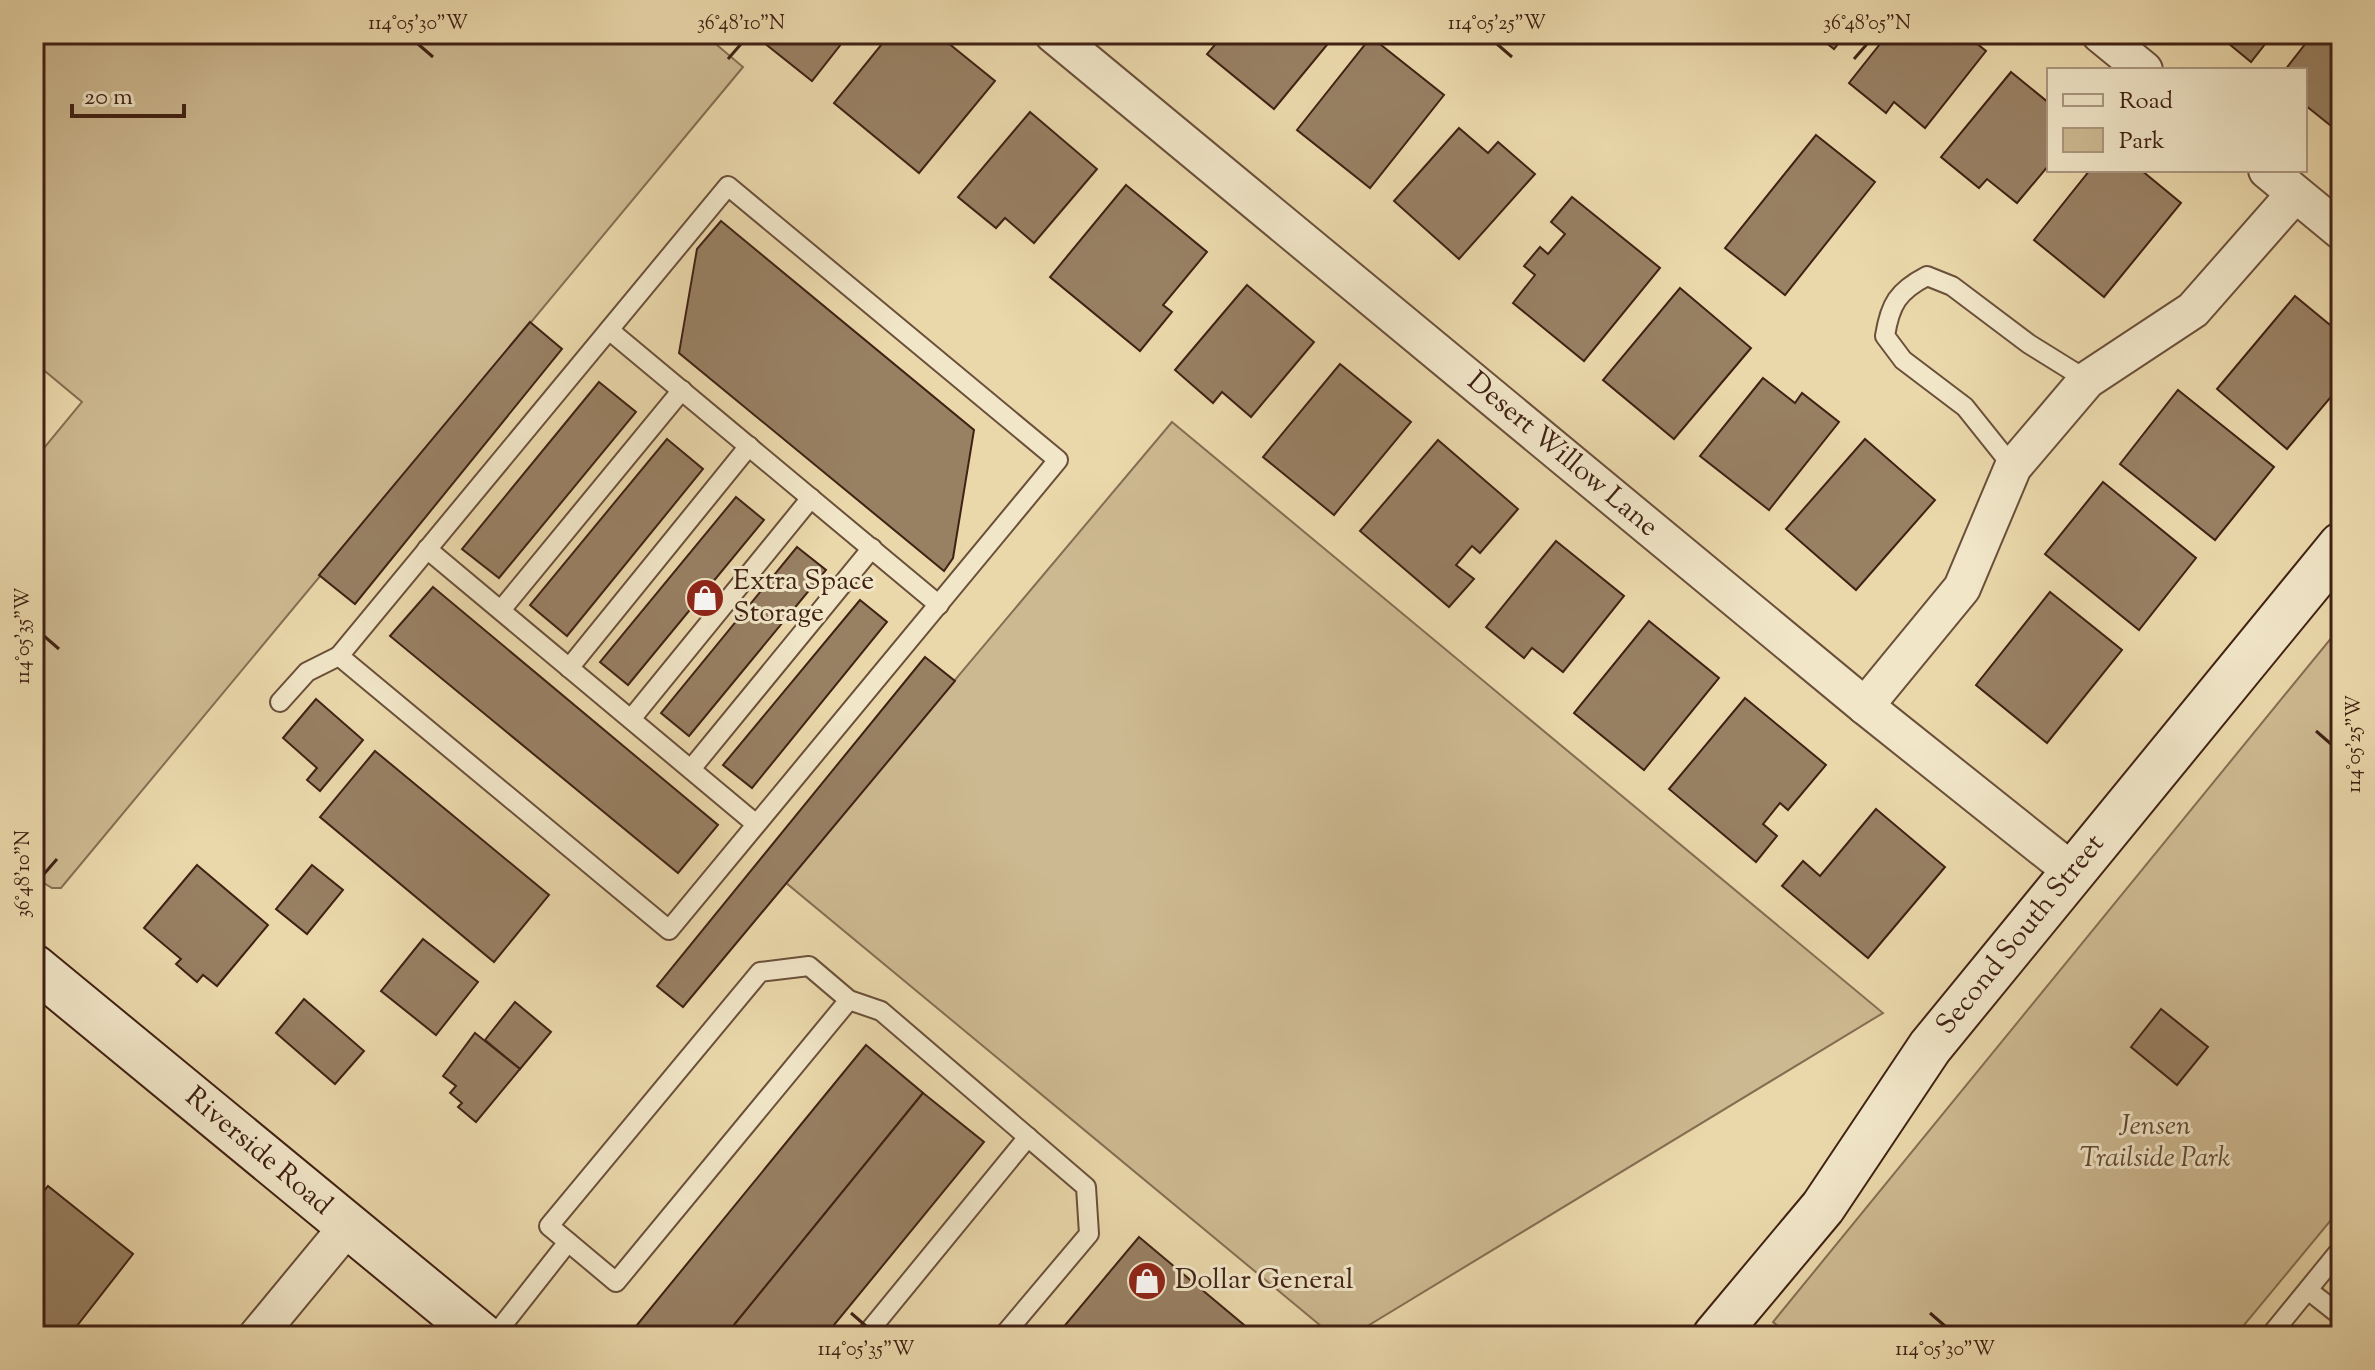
<svg xmlns="http://www.w3.org/2000/svg" width="2375" height="1370" viewBox="0 0 2375 1370" font-family="'Sorts Mill Goudy',serif">
<style>
.green{fill:#cdb991;stroke:#866d52;stroke-width:2}
.building{fill:#988063;stroke:#402114;stroke-width:2}
.lines{fill:none;stroke-linecap:round;stroke-linejoin:round}
.lane-casing{stroke:#6a4f3a;stroke-width:22}
.street-casing{stroke:#6a4f3a;stroke-width:40}
.secondary-casing{stroke:#402114;stroke-width:48}
.lane{stroke:#f1e6c8;stroke-width:18}
.street{stroke:#f1e6c8;stroke-width:36}
.secondary{stroke:#f1e6c8;stroke-width:44}
.ticks{fill:none;stroke:#402114;stroke-width:3}
.labels{text-anchor:middle;dominant-baseline:central;stroke-width:6;stroke-linejoin:round;paint-order:stroke}
.street-label{font-size:28px;fill:#402114;stroke:#f1e6c8}
.poi-label{font-size:28px;fill:#402114;stroke:#f1e6c8;text-anchor:start}
.park-label{font-size:28px;font-style:italic;fill:#634733;stroke:#f1e6c8}
.neatline{fill:none;stroke:#402114;stroke-width:3}
.ticks-label{font-size:20px;text-anchor:middle;fill:#402114}
</style>
<rect width="100%" height="100%" fill="#ead8ab"/>
<filter id="stains"><feTurbulence type="fractalNoise" baseFrequency=".0025" numOctaves="4"/><feColorMatrix values="0 0 0 0 .2 0 0 0 0 .09 0 0 0 0 .02 0 0 0 .5 -.17"/></filter>
<radialGradient id="worn" r=".72"><stop offset=".6" stop-color="#630" stop-opacity="0"/><stop offset="1" stop-color="#630" stop-opacity=".3"/></radialGradient>
<!-- green -->
<g class="green">
<polygon points="34,34 704,34 743,67 61,888 52,888 34,877 34,460 82,402 34,362"/>
<polygon points="1172,422 1883,1013 1351,1336 1333,1336 785,882"/>
<polygon points="2341,626 2341,1208 2235,1336 1790,1336 1773,1322"/>
</g>
<!-- building -->
<g class="building">
<polygon points="753,34 849,34 812,81"/>
<polygon points="890,34 937,34 995,81 919,173 834,103"/>
<polygon points="1224,34 1336,34 1274,109 1207,54"/>
<polygon points="1815,34 1846,34 1834,49"/>
<polygon points="1888,34 1965,34 1986,51 1925,128 1894,102 1886,113 1849,83"/>
<polygon points="2217,34 2273,34 2251,62"/>
<polygon points="2313,34 2341,34 2341,134 2305,105 2305,70 2285,70"/>
<polygon points="1371,37 1444,95 1370,188 1297,130"/>
<polygon points="2011,72 2049,103 2049,165 2017,203 1987,179 1979,188 1941,157"/>
<polygon points="1030,112 1097,169 1034,243 1005,218 996,228 958,197"/>
<polygon points="1459,128 1488,153 1498,142 1535,174 1459,259 1394,201"/>
<polygon points="1816,135 1875,182 1785,295 1725,248"/>
<polygon points="2090,170 2141,170 2181,203 2104,297 2034,240"/>
<polygon points="1126,185 1207,252 1163,305 1172,312 1140,351 1050,277"/>
<polygon points="1572,197 1660,268 1584,361 1513,303 1535,275 1524,266 1540,247 1548,254 1565,234 1551,222"/>
<polygon points="721,221 974,430 953,558 944,571 679,353 697,249"/>
<polygon points="1247,285 1314,342 1251,417 1222,392 1213,403 1175,370"/>
<polygon points="1680,288 1751,348 1674,439 1603,380"/>
<polygon points="2295,296 2341,334 2341,385 2287,449 2217,389"/>
<polygon points="530,322 562,349 355,604 319,575"/>
<polygon points="1340,364 1411,422 1334,515 1263,457"/>
<polygon points="1763,378 1795,403 1802,393 1839,422 1769,510 1700,456"/>
<polygon points="599,382 636,412 499,578 462,549"/>
<polygon points="2178,390 2274,467 2215,540 2120,464"/>
<polygon points="667,439 703,469 567,636 530,605"/>
<polygon points="1865,439 1935,500 1856,590 1786,529"/>
<polygon points="1438,440 1518,509 1480,553 1472,546 1456,565 1474,579 1449,607 1360,531"/>
<polygon points="2103,482 2196,558 2139,630 2045,554"/>
<polygon points="736,497 764,520 628,685 600,662"/>
<polygon points="1556,541 1624,596 1563,672 1532,648 1524,658 1486,627"/>
<polygon points="797,547 826,570 689,736 661,713"/>
<polygon points="433,587 718,825 678,873 390,636"/>
<polygon points="2050,592 2122,650 2047,743 1976,685"/>
<polygon points="860,600 887,622 752,788 723,765"/>
<polygon points="1649,621 1719,678 1644,770 1574,713"/>
<polygon points="925,657 955,681 683,1007 657,986"/>
<polygon points="1745,698 1826,765 1788,810 1780,803 1763,824 1777,836 1756,862 1669,789"/>
<polygon points="316,699 363,740 320,791 307,780 317,768 283,738"/>
<polygon points="375,751 549,895 494,962 320,817"/>
<polygon points="1876,809 1945,867 1868,958 1782,886 1803,861 1820,876"/>
<polygon points="197,865 268,925 217,986 203,975 197,982 176,964 181,959 144,928"/>
<polygon points="312,865 343,890 307,934 276,909"/>
<polygon points="423,939 478,982 436,1035 381,991"/>
<polygon points="304,999 364,1051 335,1084 276,1033"/>
<polygon points="515,1002 551,1032 520,1069 485,1040"/>
<polygon points="2161,1009 2208,1047 2177,1085 2131,1047"/>
<polygon points="475,1033 520,1069 476,1122 458,1107 462,1103 450,1093 456,1086 443,1076"/>
<polygon points="866,1045 923,1093 748,1308 725,1336 628,1336"/>
<polygon points="923,1093 984,1142 825,1336 725,1336"/>
<polygon points="48,1186 133,1254 69,1336 34,1336 34,1204"/>
<polygon points="1139,1237 1244,1325 1235,1336 1056,1336"/>
</g>
<g class="lines">
<defs>
<g id="lane">
<polygon points="728,186 1058,460 669,930 339,656"/>
<polyline points="609,330 939,605"/>
<path d="M2013,467L1965,407L1903,360L1885,336C1890,304 1898,291 1927,276L1952,286L2029,344L2087,380"/>
<polyline points="427,549 756,824"/>
<polyline points="501,610 682,390"/>
<polyline points="569,668 749,446"/>
<polyline points="280,702 307,672 339,656"/>
<polyline points="631,719 811,498"/>
<polyline points="691,769 872,548"/>
<polyline points="849,1000 616,1282 549,1226 760,972 809,966 849,1000 881,1011 1086,1187 1089,1234 1003,1336"/>
<polyline points="2308,1290 2341,1316"/>
<polyline points="494,1336 568,1242"/>
<polyline points="865,1336 1028,1137"/>
<polyline points="2270,1336 2341,1249"/>
</g>
<g id="street">
<polyline points="1053,34 1865,706 2073,872"/>
<polyline points="2100,34 2144,70"/>
<polyline points="2267,170 2341,231"/>
<polyline points="1865,706 1962,588 2013,467 2087,380 2193,310 2295,194"/>
<polyline points="257,1336 348,1226"/>
</g>
<g id="secondary">
<polyline points="34,967 482,1336"/>
<polyline points="1715,1336 1823,1207 1930,1047 2341,545"/>
</g>
</defs>
<!-- lane casing -->
<use href="#lane" class="lane-casing"/>
<!-- street casing -->
<use href="#street" class="street-casing"/>
<!-- secondary casing -->
<use href="#secondary" class="secondary-casing"/>
<!-- lane -->
<use href="#lane" class="lane"/>
<!-- street -->
<use href="#street" class="street"/>
<!-- secondary -->
<use href="#secondary" class="secondary"/>
</g>
<!-- ticks -->
<path class="ticks" d="M418,44L433,57M1497,44L1512,57M728,59L741,44M1854,59L1867,44M44,636L59,649M2316,731L2331,744M44,874L57,859M851,1313L866,1326M1930,1313L1945,1326"/>
<!-- icons -->
<defs>
<symbol id="shop-disc" viewBox="-11 -11 22 22"><circle r="9.5" fill="#8f2418" stroke="#f1e6c8"/><path d="M-5-2.5h2.3a2.7 3.5 0 0 1 5.4 0H5L5.5 6h-11ZM-1.5-2.5h3a1.5 2.3 0 0 0-3 0Z" fill="#fff"/></symbol>
</defs>
<g fill-rule="evenodd">
<use href="#shop-disc" x="683" y="576" width="44" height="44"/>
<use href="#shop-disc" x="1125" y="1259" width="44" height="44"/>
</g>
<g class="labels">
<!-- street labels -->
<g class="street-label">
<text transform="translate(1562 455) rotate(40)">Desert Willow Lane</text>
<text transform="translate(2021 935) rotate(-51)">Second South Street</text>
<text transform="translate(258 1152) rotate(40)">Riverside Road</text>
</g>
<!-- poi labels -->
<g class="poi-label">
<text x="733" y="582">Extra Space<tspan x="733" dy="32">Storage</tspan></text>
<text x="1175" y="1281">Dollar General</text>
</g>
<!-- park labels -->
<g class="park-label">
<text x="2155" y="1127">Jensen<tspan x="2155" dy="32">Trailside Park</tspan></text>
</g>
</g>
<!-- margin -->
<rect width="2375" height="1370" fill="none" stroke="#ead8ab" stroke-width="88"/>
<!-- legend -->
<rect x="2047" y="68" width="260" height="104" fill="#f1e6c8" stroke="#aa9780" stroke-width="2"/>
<rect x="2063" y="94" width="40" height="12" fill="#f1e6c8" stroke="#aa9780" stroke-width="2"/>
<text x="2119" y="108" font-size="24" fill="#402114">Road</text>
<rect x="2063" y="128" width="40" height="24" fill="#cdb991" stroke="#aa9780" stroke-width="2"/>
<text x="2119" y="148" font-size="24" fill="#402114">Park</text>
<!-- scale -->
<path d="M72 104v12h112v-12" fill="none" stroke="#402114" stroke-width="4"/>
<text x="84" y="104" font-size="24" fill="#402114" stroke="#f1e6c8" stroke-width="6" paint-order="stroke">20 m</text>
<rect x="44" y="44" width="2287" height="1282" class="neatline"/>
<g class="ticks-label">
<text x="418" y="29">114°05'30"W</text>
<text x="741" y="29">36°48'10"N</text>
<text x="1497" y="29">114°05'25"W</text>
<text x="1867" y="29">36°48'05"N</text>
<text transform="translate(22 636) rotate(-90)" y="7">114°05'35"W</text>
<text transform="translate(2353 744) rotate(-90)" y="7">114°05'25"W</text>
<text transform="translate(22 874) rotate(-90)" y="7">36°48'10"N</text>
<text x="866" y="1355">114°05'35"W</text>
<text x="1945" y="1355">114°05'30"W</text>
</g>
<rect width="100%" height="100%" filter="url(#stains)"/>
<rect width="100%" height="100%" fill="url(#worn)"/>
</svg>
